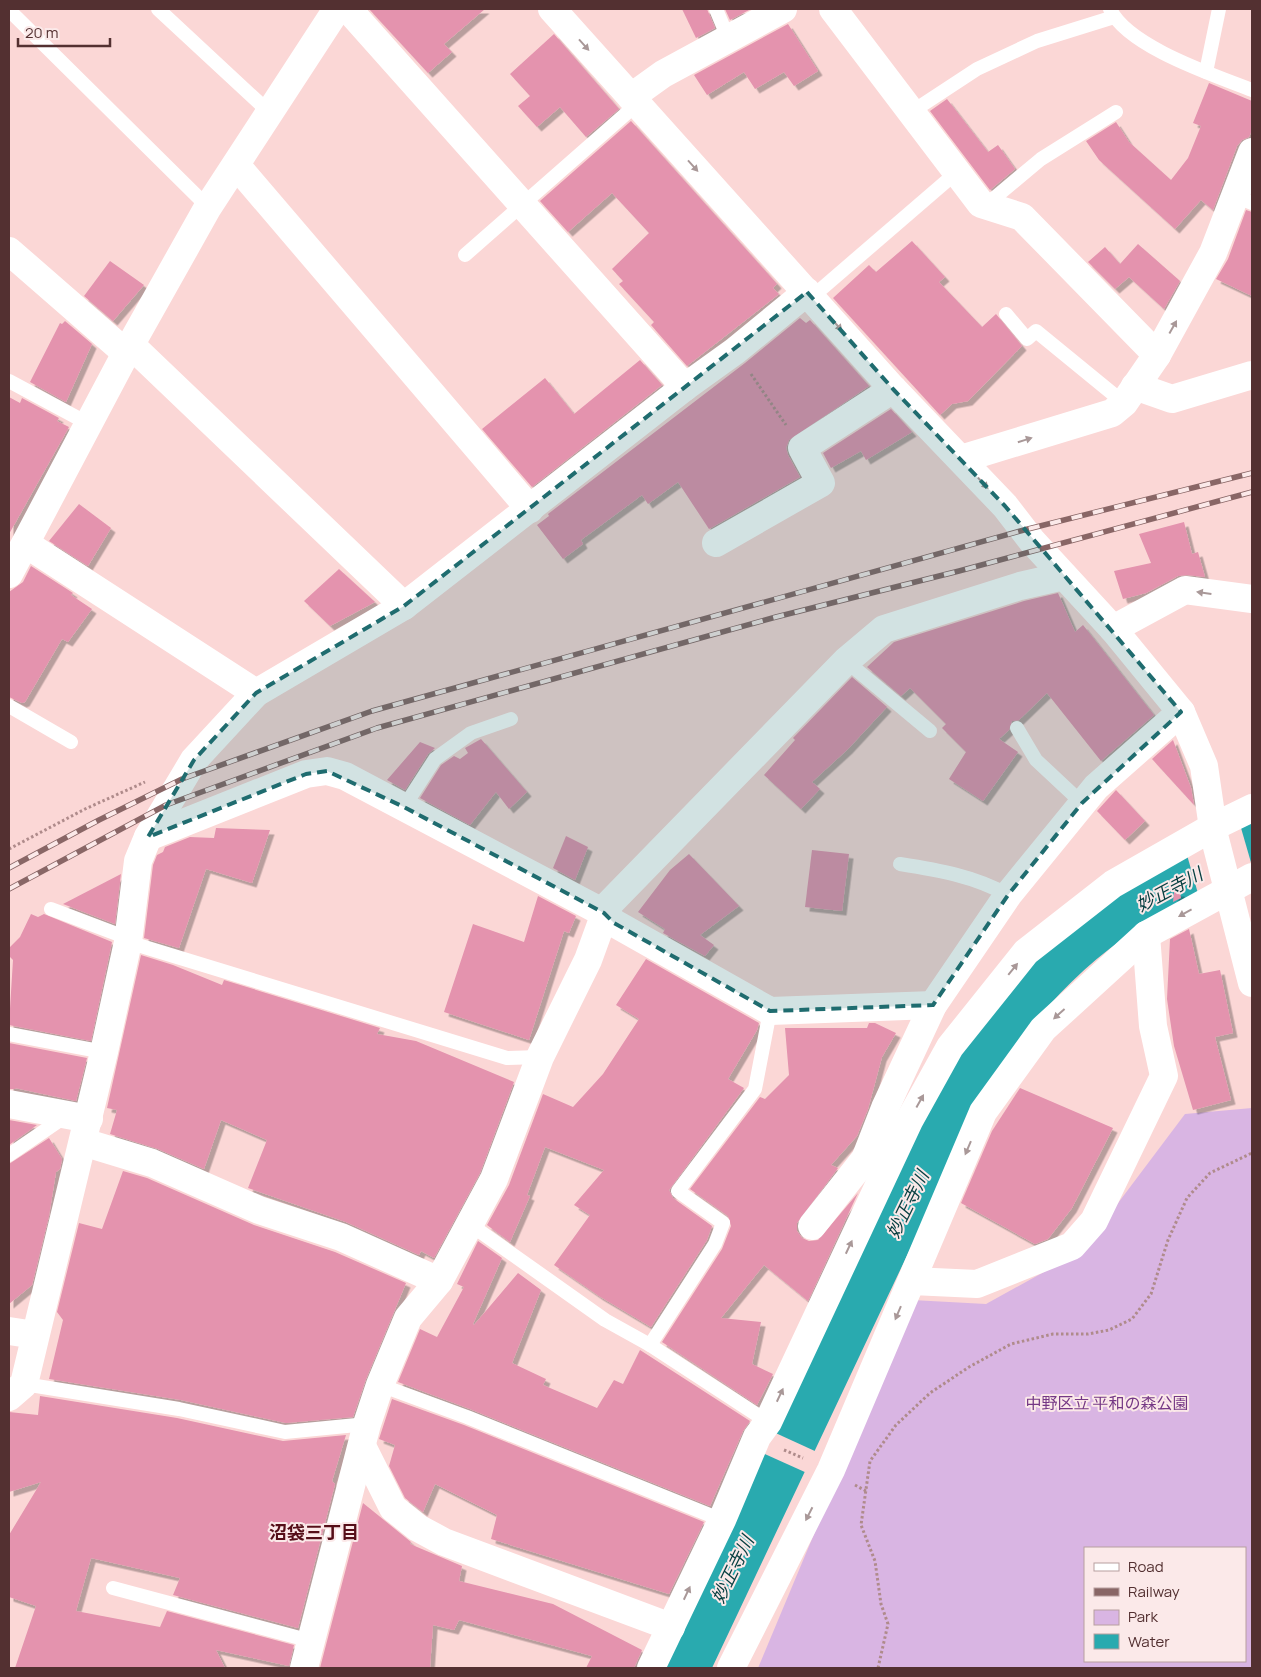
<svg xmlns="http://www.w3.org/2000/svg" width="1261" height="1677" viewBox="0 0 1261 1677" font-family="Manrope,'Noto Sans JP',sans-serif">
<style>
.green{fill:#d9b5e3;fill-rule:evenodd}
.water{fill:#29aaaf}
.pier{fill:#fbd7d6}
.building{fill:#e493ae;filter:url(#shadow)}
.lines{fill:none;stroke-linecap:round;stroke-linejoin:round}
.path{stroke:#af8b8b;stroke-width:3;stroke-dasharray:2.5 2.5;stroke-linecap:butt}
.lane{stroke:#fff;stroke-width:14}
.street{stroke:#fff;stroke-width:28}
.rail-casing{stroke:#896666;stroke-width:5.5}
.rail{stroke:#fbe9e9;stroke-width:4;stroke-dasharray:11;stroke-linecap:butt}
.oneway{fill:#a99898}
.marked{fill:#1f6c6f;fill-opacity:0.2;stroke:#1f6c6f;stroke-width:4;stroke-dasharray:10 6;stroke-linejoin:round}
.labels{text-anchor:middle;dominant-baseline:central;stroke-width:4;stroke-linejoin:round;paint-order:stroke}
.park-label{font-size:16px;fill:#753885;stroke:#fbe9e9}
.water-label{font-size:18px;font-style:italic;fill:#053e40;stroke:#fbe9e9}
.neighbourhood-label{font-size:18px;font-weight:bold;fill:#550e18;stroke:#fbe9e9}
</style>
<defs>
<filter id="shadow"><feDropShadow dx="4.5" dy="4.5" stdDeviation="0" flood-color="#0004"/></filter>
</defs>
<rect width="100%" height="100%" fill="#fbd7d6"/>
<!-- green -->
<path class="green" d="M1252,1108V1668H758L912,1300L986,1304L1082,1251L1185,1114ZM1085,1548H1245V1661H1085Z"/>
<!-- water -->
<path class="water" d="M1252,817V868C1215,889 1174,907 1138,929C1076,968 1032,1022 990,1080L712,1668H660L955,1056L1044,951L1100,904Z"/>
<!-- pier -->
<g class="pier">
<polygon points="1239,821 1252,866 1199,897 1185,848"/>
<polygon points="769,1430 817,1452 807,1473 758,1451"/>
</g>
<!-- building -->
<g class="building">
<polygon points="369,9 485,9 444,44 452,52 428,73"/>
<polygon points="682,9 707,9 715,28 696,38"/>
<polygon points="725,9 751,9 730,20"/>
<polygon points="788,24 818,71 794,86 784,72 755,89 744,72 707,95 694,75"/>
<polygon points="554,34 619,109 586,137 560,107 537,127 518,106 530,96 510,74"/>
<polygon points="1209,83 1252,101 1252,130 1249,137 1242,140 1237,146 1213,210 1201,200 1175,229 1099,160 1086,141 1116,122 1129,142 1171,180 1188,158 1201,126 1193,123"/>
<polygon points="947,99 988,152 998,145 1015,169 990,190 930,111"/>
<polygon points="631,121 777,284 773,288 779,294 687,366 651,325 654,322 619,284 623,281 612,269 649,233 612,193 568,232 540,201"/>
<polygon points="1246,210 1252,212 1252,296 1216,279 1228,259"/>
<polygon points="912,241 945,277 939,282 982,327 996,314 1022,346 968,401 952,404 940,415 833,298 869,265 876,272"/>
<polygon points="1138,244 1180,281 1164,309 1129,277 1115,289 1088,262 1105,247 1120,264"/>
<polygon points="110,261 144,285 113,321 84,296"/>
<polygon points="800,318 806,323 810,320 869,386 789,440 786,448 788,455 800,477 709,529 678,482 648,504 642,495 581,540 583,544 563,559 537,525 549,516 548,514 745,363"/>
<polygon points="65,321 92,344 66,402 30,382 60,323 62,324"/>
<polygon points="640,360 662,385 532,487 482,429 545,378 574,414"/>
<polygon points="9,397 20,403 22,398 59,418 57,421 69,427 9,534"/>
<polygon points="891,409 912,432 866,460 861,451 831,468 823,453"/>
<polygon points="79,504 111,528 88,566 49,541"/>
<polygon points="1184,522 1192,554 1198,552 1205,577 1187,575 1178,576 1146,593 1123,599 1114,571 1151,563 1139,534"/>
<polygon points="31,566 73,593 71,595 92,609 68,642 62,639 25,702 22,703 9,697 9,592 23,582"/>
<polygon points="339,569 375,602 330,626 304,601"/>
<polygon points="1058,593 1075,632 1083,625 1154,715 1101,761 1047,693 1019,720 1012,721 1009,730 999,739 1018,752 983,801 949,779 966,752 942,728 946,724 910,688 901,696 867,667 894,642 1024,601"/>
<polygon points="852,677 887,707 848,749 812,782 820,789 801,809 764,775 795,740 793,738"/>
<polygon points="481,739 527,792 509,809 496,792 470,825 420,798 441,765 454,756 460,759 468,753 465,748"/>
<polygon points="1173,740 1191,788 1194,805 1152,759"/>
<polygon points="420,742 435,748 428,754 405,790 387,780"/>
<polygon points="1116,790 1145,821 1125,840 1097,811"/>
<polygon points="216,828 270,830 252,883 206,869 179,948 144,938 153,865 157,855 163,852 165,847 190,837 214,838"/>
<polygon points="566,836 588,847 575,880 553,868"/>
<polygon points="812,850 849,854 842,911 805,907"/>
<polygon points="689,854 739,906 700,935 714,945 705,956 663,933 665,929 638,912 670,870"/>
<polygon points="121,874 115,924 63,904"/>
<polygon points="1174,892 1180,892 1181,898 1173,902"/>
<polygon points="538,896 576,916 569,933 564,931 529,1040 444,1012 473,924 524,942"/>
<polygon points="31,914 38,917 44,914 112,942 91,1041 9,1025 13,960 9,956 9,948 20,937"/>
<polygon points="1189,929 1199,974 1220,970 1233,1033 1215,1037 1231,1100 1193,1110 1174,1046 1167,999 1170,939"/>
<polygon points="141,955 173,965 222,985 224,980 380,1028 377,1034 416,1041 514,1082 480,1173 434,1258 421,1251 419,1255 346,1222 248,1188 267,1140 221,1120 204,1169 158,1149 110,1134 117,1110 107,1108"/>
<polygon points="646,959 759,1023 757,1030 728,1079 744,1088 669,1190 673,1198 712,1226 707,1240 651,1327 599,1296 554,1265 590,1215 574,1205 604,1170 545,1147 527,1195 530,1196 510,1242 487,1225 509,1185 543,1094 573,1107 603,1074 639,1019 616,1005"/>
<polygon points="869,1023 875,1023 896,1033 882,1057 868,1109 857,1136 831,1165 838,1168 797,1223 797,1231 802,1238 809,1241 818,1240 858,1193 808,1301 764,1265 721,1318 761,1322 752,1364 773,1374 757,1405 662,1342 722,1249 731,1226 728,1216 690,1189 760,1097 765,1099 789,1075 785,1028 867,1028"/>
<polygon points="9,1043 87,1058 76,1101 15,1088 16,1089 9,1089"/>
<polygon points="1020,1088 1113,1128 1072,1208 1048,1239 1035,1244 961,1203 992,1131"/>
<polygon points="9,1120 37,1125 9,1145"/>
<polygon points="49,1138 62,1159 60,1169 56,1172 49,1216 32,1285 9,1304 9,1164"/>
<polygon points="123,1171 147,1178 254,1225 335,1252 406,1283 366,1379 353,1417 286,1423 181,1400 49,1379 63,1320 57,1312 79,1223 102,1229"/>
<polygon points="478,1241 502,1258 473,1324 474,1325 518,1273 541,1290 512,1363 546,1379 543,1385 597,1408 614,1380 623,1384 640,1350 750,1421 743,1431 710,1506 470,1409 398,1382 420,1329 437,1337 464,1287 457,1284"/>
<polygon points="40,1396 177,1418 283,1441 346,1435 332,1481 335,1484 298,1628 173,1595 180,1578 91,1558 76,1611 160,1627 167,1611 294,1645 289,1666 216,1650 225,1668 15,1668 36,1606 9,1597 9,1535 41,1482 9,1492 9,1412 38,1415"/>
<polygon points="392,1399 464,1425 704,1522 669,1594 491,1539 497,1515 435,1484 423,1512 405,1498 389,1466 395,1445 379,1439"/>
<polygon points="363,1503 411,1542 410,1544 462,1566 459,1581 553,1604 642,1650 634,1668 586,1668 592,1656 459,1620 454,1630 433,1625 430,1668 320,1668"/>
</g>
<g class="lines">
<!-- path -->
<g class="path">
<polyline points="751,374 786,425"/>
<polyline points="9,849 85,809 145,782"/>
<polyline points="784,1450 803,1458"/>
<polyline points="855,1485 866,1491"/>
<polyline points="878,1668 888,1624 881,1604 875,1561 861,1525 870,1461 896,1425 930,1393 969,1367 1011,1344 1053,1334 1088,1334 1109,1330 1132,1319 1151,1294 1168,1240 1187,1198 1210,1173 1252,1153"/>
</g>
<!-- lane -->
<g class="lane">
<polyline points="158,9 270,113"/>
<polyline points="716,9 728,38"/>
<path d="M1110,9C1128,47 1214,75 1252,90"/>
<polyline points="9,10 208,207"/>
<polyline points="1206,72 1219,9"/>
<polyline points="913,111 977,69 1037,41 1114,17"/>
<polyline points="1235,196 1252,203"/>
<polyline points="986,205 1041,159 1116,112"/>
<polyline points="465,255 637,104"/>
<polyline points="812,297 957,172"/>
<polyline points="1006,314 1027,339 1036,331 1124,403"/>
<polyline points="9,381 89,424"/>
<polyline points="846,661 930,731"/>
<polyline points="9,706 71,742"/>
<polyline points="1017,728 1036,760 1082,803"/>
<polyline points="404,807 435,759 471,733 511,719"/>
<path d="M900,864C938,870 974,876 1008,895"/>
<polyline points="51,909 117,934 128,942 507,1058 540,1057"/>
<polyline points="9,1034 104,1052"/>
<polyline points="9,1155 66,1116"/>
<polyline points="471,1225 605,1320 650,1345 768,1422"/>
<polyline points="650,1345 715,1244 723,1223 678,1191 755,1089 770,1011"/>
<polyline points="24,1384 179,1409 285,1432 367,1424"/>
<polyline points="380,1385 467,1417 722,1520"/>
<polyline points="113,1588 311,1641"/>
</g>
<!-- street -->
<g class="street">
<polyline points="348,9 685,387"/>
<polyline points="552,9 893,389 1005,506 1032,541 1113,629 1181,712 1204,766 1214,835 1252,983"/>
<polyline points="833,9 981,204 1022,217 1157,355"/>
<polyline points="631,97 663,74 783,9"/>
<polyline points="236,165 530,509"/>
<polyline points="9,251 126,353"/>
<polyline points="131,345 404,606"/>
<polyline points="1135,386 1172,399 1252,375"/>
<polyline points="961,459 1112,413 1124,403 1157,355 1213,253 1252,152"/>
<polyline points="716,543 821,483 802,448 893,389"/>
<polyline points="26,544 256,693"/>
<polyline points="9,574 126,353 208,207 337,9"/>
<polyline points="1113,629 1185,590 1252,599"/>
<polyline points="148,837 306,774 327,771 345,776 604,913 614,923 770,1011 933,1005"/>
<polyline points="9,1104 89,1119"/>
<polyline points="83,1142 152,1163 259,1210 341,1237 439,1281"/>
<polyline points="812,1226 865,1159 885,1108 933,1005 1008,895 1096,787 1181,712"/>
<polyline points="912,1281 977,1284 1072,1246 1094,1221 1164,1076 1153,1026 1146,935"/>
<polyline points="9,1331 35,1335"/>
<polyline points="9,1397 24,1384 104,1052 128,942 138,861 148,837 194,760 256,693 404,606 685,387 735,351 807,292"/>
<polyline points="362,1446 393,1508 418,1528 444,1542 671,1627"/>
<polyline points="304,1668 367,1424 380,1385 408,1318 439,1281 494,1179 540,1057 588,960 608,905 846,661 884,629 1020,586 1064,576"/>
<polyline points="651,1668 722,1520 757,1437 768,1422 909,1121 950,1047 1026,952 1113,884 1213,827 1252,808"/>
<polyline points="731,1668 831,1470 983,1112 1043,1029 1146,935 1252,877"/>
</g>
<defs>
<g id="rail">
<polyline points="9,868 99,820 182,779 372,711 1024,530 1252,473"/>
<polyline points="9,889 166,805 377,728 776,617 959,571 1252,492"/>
</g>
</defs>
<!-- rail casing -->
<use href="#rail" class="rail-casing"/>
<!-- rail -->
<use href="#rail" class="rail"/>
</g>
<!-- one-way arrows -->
<defs><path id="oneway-solid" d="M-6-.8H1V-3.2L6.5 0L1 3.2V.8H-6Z" transform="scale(1.25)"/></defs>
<g class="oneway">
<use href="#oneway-solid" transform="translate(584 45) rotate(48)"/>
<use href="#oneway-solid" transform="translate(693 166) rotate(48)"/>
<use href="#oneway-solid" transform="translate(837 325) rotate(49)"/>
<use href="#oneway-solid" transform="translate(1173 327) rotate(-61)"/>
<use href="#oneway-solid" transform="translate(1025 440) rotate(-17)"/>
<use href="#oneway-solid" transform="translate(983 483) rotate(47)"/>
<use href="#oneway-solid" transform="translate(1204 593) rotate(-172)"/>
<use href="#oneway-solid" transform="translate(1185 913) rotate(151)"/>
<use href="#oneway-solid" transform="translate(1013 969) rotate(-51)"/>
<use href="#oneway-solid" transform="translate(1059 1014) rotate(138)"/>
<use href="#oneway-solid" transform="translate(920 1101) rotate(-61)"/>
<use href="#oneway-solid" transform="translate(968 1148) rotate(113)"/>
<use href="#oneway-solid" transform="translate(849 1247) rotate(-65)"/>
<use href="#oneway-solid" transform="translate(898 1313) rotate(113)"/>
<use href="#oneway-solid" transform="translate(780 1395) rotate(-65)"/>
<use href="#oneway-solid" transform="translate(809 1514) rotate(117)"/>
<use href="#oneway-solid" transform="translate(687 1593) rotate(-65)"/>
</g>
<!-- marked area -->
<path class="marked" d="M807,292L893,389L1005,506L1181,712L1082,803L1008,895L933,1005L770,1011L614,923L604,913L404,807L327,771L306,774L148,837L194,760L256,693L404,606Z"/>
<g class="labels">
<!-- park labels -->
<g class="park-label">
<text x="1107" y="1403">中野区立 平和の森公園</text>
</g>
<!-- water labels -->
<g class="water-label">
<text transform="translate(1169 889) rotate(-28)">妙正寺川</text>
<text transform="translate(907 1204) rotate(-64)">妙正寺川</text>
<text transform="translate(732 1569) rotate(-64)">妙正寺川</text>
</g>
<!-- neighbourhood labels -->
<g class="neighbourhood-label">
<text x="314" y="1532">沼袋三丁目</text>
</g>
</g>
<!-- border -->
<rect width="1261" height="1677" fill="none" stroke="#533031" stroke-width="20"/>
<!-- legend -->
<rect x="1084" y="1547" width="162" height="115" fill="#fbe9e9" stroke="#b89f9f"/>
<rect x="1094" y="1563" width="25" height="8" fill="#ffffff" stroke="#b89f9f"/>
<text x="1128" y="1572" font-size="15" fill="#533031">Road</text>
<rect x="1094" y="1588" width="25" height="8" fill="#896666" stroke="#b89f9f"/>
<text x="1128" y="1597" font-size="15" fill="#533031">Railway</text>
<rect x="1094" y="1610" width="25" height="15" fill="#d9b5e3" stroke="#b89f9f"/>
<text x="1128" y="1622" font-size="15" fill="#533031">Park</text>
<rect x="1094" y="1634" width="25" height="15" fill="#29aaaf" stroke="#b89f9f"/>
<text x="1128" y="1647" font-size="15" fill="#533031">Water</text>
<!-- scale -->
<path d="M18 38v8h92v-8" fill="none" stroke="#533031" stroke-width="2.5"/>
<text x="25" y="38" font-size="15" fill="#533031" stroke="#fbe9e9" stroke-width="4" paint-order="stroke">20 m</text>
</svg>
